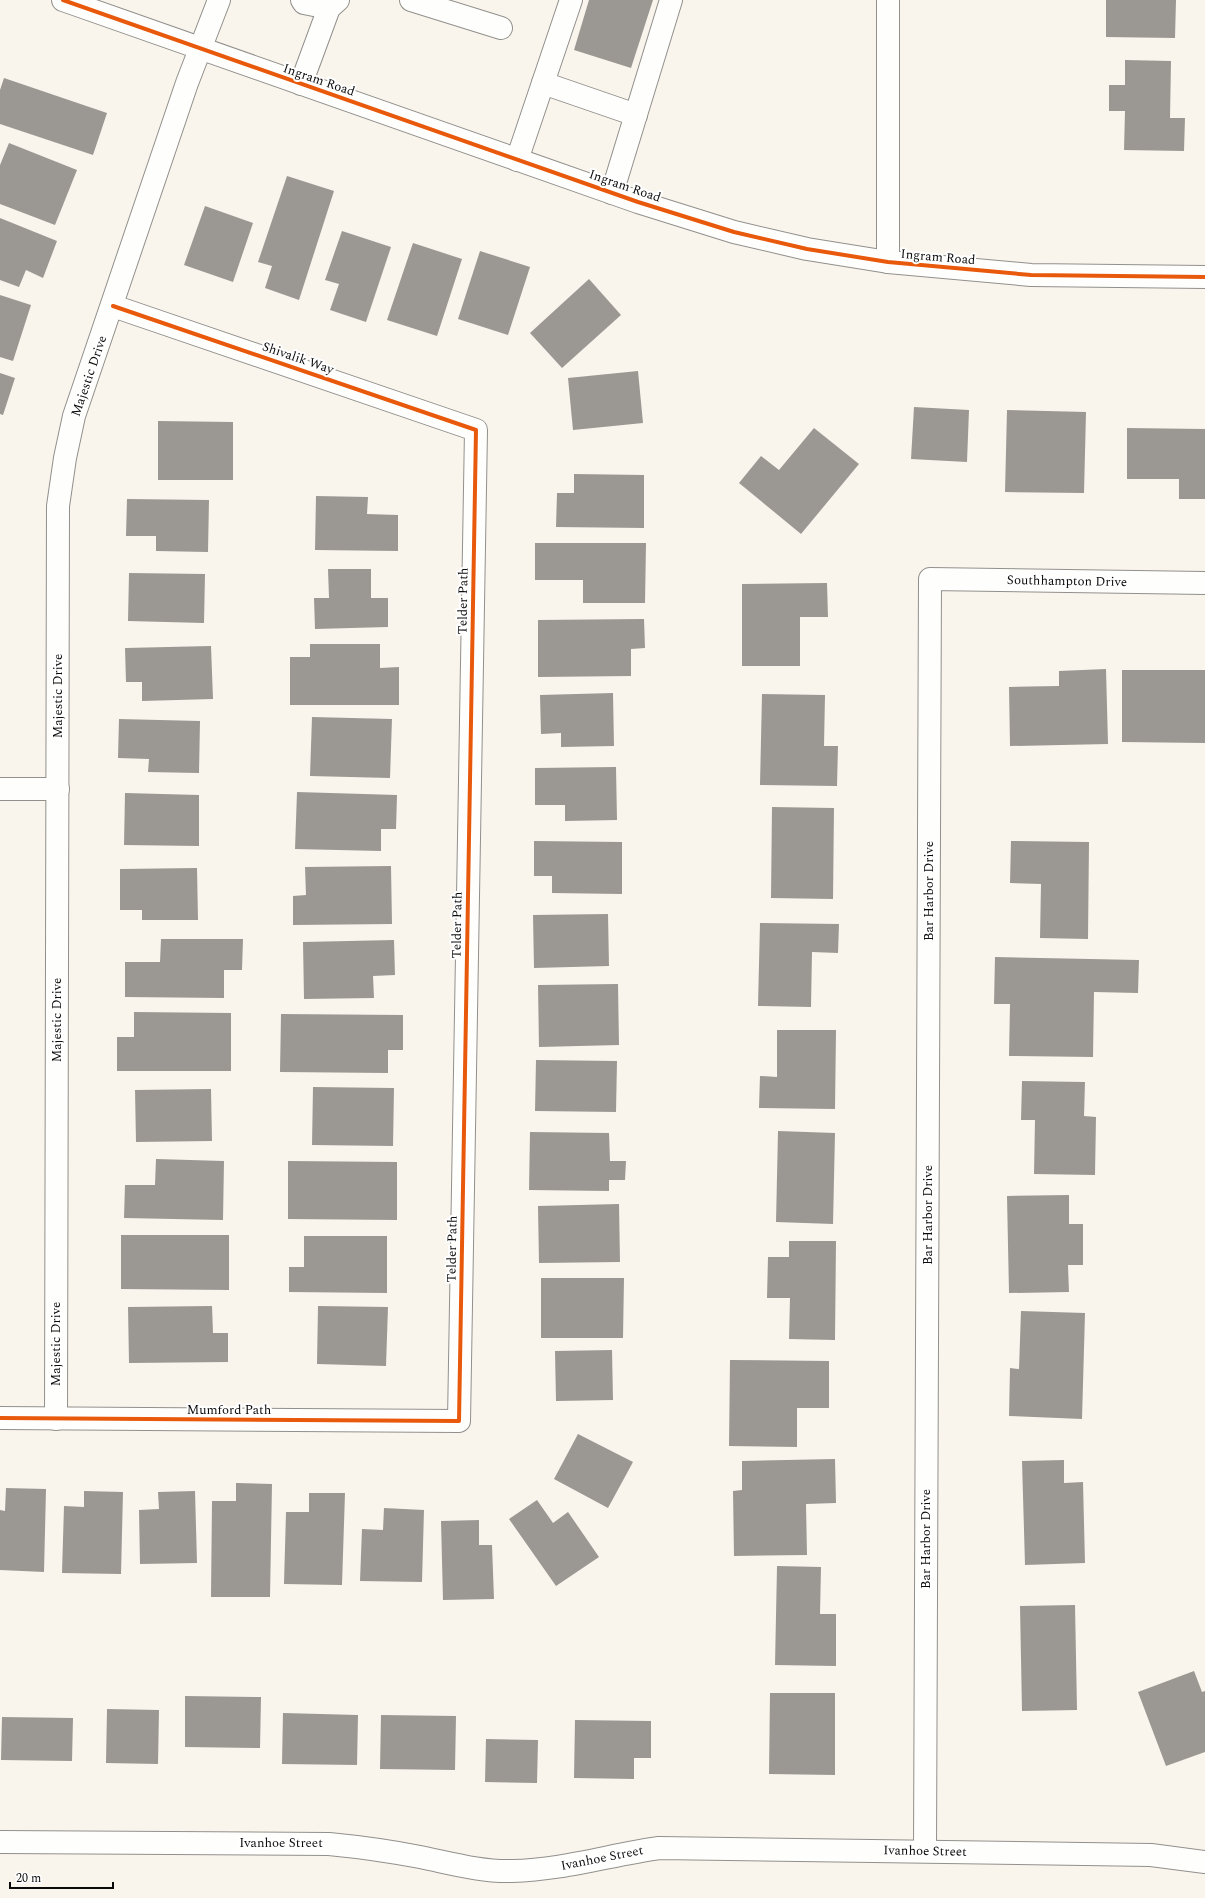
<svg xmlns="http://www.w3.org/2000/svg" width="1205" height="1898" viewBox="0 0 1205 1898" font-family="Spectral,serif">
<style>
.building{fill:#9b9893}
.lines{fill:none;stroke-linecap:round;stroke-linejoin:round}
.minor-casing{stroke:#92908c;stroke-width:24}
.minor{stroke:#fefefc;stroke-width:22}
.cycleway-casing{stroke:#fff;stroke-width:6}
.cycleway{stroke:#e8590c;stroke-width:4}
.labels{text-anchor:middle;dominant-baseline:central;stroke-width:4;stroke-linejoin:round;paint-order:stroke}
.street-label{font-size:13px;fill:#0a0a0a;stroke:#fff}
</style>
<rect width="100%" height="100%" fill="#f9f5ed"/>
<!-- building -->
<g class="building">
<polygon points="589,0 653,0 631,68 574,50"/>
<polygon points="1106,0 1176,0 1175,38 1106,37"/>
<polygon points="1125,60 1171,61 1170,118 1185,118 1184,151 1124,150 1125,111 1109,111 1109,85 1125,85"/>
<polygon points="4,78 107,113 93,155 0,124 0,90"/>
<polygon points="9,143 77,170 55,225 0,204 0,165"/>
<polygon points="287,176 334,191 299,300 265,288 272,266 258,262"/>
<polygon points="205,206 253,223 233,282 184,265"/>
<polygon points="0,218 57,241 43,278 26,270 19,287 0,280"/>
<polygon points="342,231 391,247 366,322 330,310 339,284 325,280"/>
<polygon points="413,243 462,259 437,336 387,320"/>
<polygon points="480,251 530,267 508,335 458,319"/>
<polygon points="589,279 621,315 562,368 530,333"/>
<polygon points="0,295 31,305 13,361 0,357"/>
<polygon points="638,371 643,423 573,430 568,378"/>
<polygon points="0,373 15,378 3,415 0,414"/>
<polygon points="914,407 969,410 967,462 911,459"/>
<polygon points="1007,410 1086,412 1084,493 1005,492"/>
<polygon points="158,421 233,422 233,480 158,480"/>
<polygon points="814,428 859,464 801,534 739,483 761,456 779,470"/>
<polygon points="1127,428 1205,429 1205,499 1179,499 1179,479 1127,479"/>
<polygon points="574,474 644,475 644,528 556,527 557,493 574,493"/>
<polygon points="316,496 368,497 367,514 398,515 398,551 315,550"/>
<polygon points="127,499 209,500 208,552 156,551 156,536 126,536"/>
<polygon points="535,543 646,543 645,603 583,603 583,580 535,580"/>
<polygon points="328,569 371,569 371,598 388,598 388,627 315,629 314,598 329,598"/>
<polygon points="129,573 205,574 204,623 128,621"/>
<polygon points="827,583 828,617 800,617 800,666 742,666 742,584"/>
<polygon points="644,619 645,648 631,649 631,676 538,677 538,620"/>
<polygon points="310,644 380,644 380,668 399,667 399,705 290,705 290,657 310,657"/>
<polygon points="211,646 213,699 142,701 142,682 126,682 125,648"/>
<polygon points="1106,669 1108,744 1010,746 1009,687 1059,686 1059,671"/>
<polygon points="1122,670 1205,670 1205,743 1122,742"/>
<polygon points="613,693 614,746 561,747 561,733 541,734 540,695"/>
<polygon points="762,694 825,695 824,746 838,746 837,786 760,785"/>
<polygon points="312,717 392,719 390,778 310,776"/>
<polygon points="119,719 200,721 199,773 148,772 149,759 118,758"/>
<polygon points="616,767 617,820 565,821 565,805 535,805 535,768"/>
<polygon points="297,792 397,795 396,829 381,829 381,851 295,849"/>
<polygon points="125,793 199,795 199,846 124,845"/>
<polygon points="772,807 834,808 833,899 771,898"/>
<polygon points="534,841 622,842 622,894 552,893 552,876 534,876"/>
<polygon points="1011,841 1089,842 1088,939 1040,938 1041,884 1010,883"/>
<polygon points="391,866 392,924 293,925 293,896 306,895 305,867"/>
<polygon points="197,868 198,920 142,920 142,910 120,910 120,869"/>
<polygon points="608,914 609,966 534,968 533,915"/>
<polygon points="760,923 839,924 838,953 812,952 811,1007 758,1006"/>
<polygon points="161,939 243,939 242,970 224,970 224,998 125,997 125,962 160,962"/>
<polygon points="394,940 395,975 373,976 374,998 304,999 303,942"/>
<polygon points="995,957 1139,960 1138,993 1094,992 1093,1057 1009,1056 1010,1004 994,1004"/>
<polygon points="618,984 619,1045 539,1047 538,985"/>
<polygon points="134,1012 231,1013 231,1071 117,1071 117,1037 134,1037"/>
<polygon points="281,1014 403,1015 403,1050 388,1050 388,1073 280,1072"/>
<polygon points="777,1030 836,1030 835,1109 759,1108 760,1076 777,1077"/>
<polygon points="536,1060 617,1061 616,1112 535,1111"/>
<polygon points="1022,1081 1085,1082 1084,1116 1096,1117 1095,1175 1034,1174 1035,1120 1021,1120"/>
<polygon points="313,1087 394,1088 393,1146 312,1145"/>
<polygon points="211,1089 212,1141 136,1142 135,1090"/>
<polygon points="778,1131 835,1133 833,1224 776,1222"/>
<polygon points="530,1132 609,1133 610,1161 626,1161 625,1180 609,1180 609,1191 529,1190"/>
<polygon points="156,1159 224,1161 223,1220 124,1218 125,1185 155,1185"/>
<polygon points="288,1161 397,1162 397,1220 288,1219"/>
<polygon points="1069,1195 1069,1224 1083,1224 1083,1265 1068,1265 1069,1292 1009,1293 1007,1196"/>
<polygon points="619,1204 620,1262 539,1263 538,1206"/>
<polygon points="121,1235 229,1235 229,1290 121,1289"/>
<polygon points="304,1236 387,1236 387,1293 289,1292 289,1267 304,1267"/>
<polygon points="789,1241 836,1241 835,1340 789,1339 790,1298 767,1298 768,1257 789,1257"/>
<polygon points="541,1278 624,1278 623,1338 541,1338"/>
<polygon points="212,1306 213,1333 228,1333 228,1362 129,1363 128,1307"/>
<polygon points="318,1306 388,1307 386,1366 317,1364"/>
<polygon points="1021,1311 1085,1313 1082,1419 1009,1416 1010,1368 1019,1369"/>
<polygon points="612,1350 613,1400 556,1401 555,1351"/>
<polygon points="730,1360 829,1361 829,1408 797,1408 797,1447 729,1446"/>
<polygon points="578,1434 633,1462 608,1508 554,1479"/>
<polygon points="835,1459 836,1503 806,1504 807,1555 734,1556 733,1491 742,1490 742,1461"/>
<polygon points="1064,1460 1064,1483 1083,1482 1085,1563 1025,1565 1022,1461"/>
<polygon points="236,1483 272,1484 270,1597 211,1597 212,1501 236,1501"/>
<polygon points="6,1488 46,1489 44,1572 0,1570 0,1510 5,1511"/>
<polygon points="84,1491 123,1492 121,1574 62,1573 64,1506 84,1507"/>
<polygon points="195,1491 197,1563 140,1564 139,1510 159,1509 158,1492"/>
<polygon points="309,1493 345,1493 342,1585 284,1584 286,1512 309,1512"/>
<polygon points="537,1500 553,1523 568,1512 599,1557 556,1586 509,1519"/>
<polygon points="384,1508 424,1510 422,1582 360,1581 362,1529 383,1530"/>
<polygon points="479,1520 479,1545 492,1545 494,1599 443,1600 441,1521"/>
<polygon points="777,1566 821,1567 820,1614 836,1614 836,1666 775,1665"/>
<polygon points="1075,1605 1077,1710 1022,1711 1020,1606"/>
<polygon points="1194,1671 1202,1692 1205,1691 1205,1752 1166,1766 1138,1692"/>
<polygon points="770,1693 835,1693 835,1775 769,1774"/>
<polygon points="185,1696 261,1697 260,1748 185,1747"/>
<polygon points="107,1709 159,1710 158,1764 106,1763"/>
<polygon points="283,1713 358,1715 357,1765 282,1764"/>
<polygon points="381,1715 456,1716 455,1770 380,1769"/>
<polygon points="2,1717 73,1718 72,1761 1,1760"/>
<polygon points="575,1720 651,1721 651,1758 634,1758 634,1779 574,1778"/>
<polygon points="486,1739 538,1740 537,1783 485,1782"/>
</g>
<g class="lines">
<defs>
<g id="minor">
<polyline points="63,0 638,202 734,232 807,249 888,262 1031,275 1205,277"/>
<polyline points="302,0 304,3 329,8"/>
<polyline points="411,0 501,28"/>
<polyline points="543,83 636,115"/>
<polyline points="301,84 329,8 338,0"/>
<polyline points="517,160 571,0"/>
<polyline points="612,193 671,0"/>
<polyline points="888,262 888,0"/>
<polyline points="0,789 58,789"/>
<polyline points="0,1418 459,1421 476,430 113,306"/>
<polyline points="56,1419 58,506 65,458 74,416 187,83 219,0"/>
<path d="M0,1842L329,1844C360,1847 389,1851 420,1857C450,1863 481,1872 512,1871C562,1870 610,1855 659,1848L1151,1855L1205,1862"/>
<polyline points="925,1851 930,579 1205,583"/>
</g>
</defs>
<!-- minor casing -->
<use href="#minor" class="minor-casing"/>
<!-- minor -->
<use href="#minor" class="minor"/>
<defs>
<g id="cycleway">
<polyline points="63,0 638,202 734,232 807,249 888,262 1031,275 1205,277"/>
<polyline points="0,1418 459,1421 476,430 113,306"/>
</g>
</defs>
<!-- cycleway casing -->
<use href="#cycleway" class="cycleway-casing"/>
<!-- cycleway -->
<use href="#cycleway" class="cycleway"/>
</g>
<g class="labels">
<!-- street labels -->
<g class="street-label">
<text transform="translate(319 80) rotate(19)">Ingram Road</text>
<text transform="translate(625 186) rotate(19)">Ingram Road</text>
<text transform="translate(938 257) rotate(5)">Ingram Road</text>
<text transform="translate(298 358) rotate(19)">Shivalik Way</text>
<text transform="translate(89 376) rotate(-71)">Majestic Drive</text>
<text transform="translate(1067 581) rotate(1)">Southhampton Drive</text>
<text transform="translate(463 601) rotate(-89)">Telder Path</text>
<text transform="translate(58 696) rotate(-90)">Majestic Drive</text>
<text transform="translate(929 891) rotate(-90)">Bar Harbor Drive</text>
<text transform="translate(457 925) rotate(-89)">Telder Path</text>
<text transform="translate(57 1020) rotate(-90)">Majestic Drive</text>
<text transform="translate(928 1215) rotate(-90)">Bar Harbor Drive</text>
<text transform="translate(452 1249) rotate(-89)">Telder Path</text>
<text transform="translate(56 1344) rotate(-90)">Majestic Drive</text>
<text x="229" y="1410">Mumford Path</text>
<text transform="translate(926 1539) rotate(-90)">Bar Harbor Drive</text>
<text x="281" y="1843">Ivanhoe Street</text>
<text transform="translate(925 1851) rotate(1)">Ivanhoe Street</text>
<text transform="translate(602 1858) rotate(-11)">Ivanhoe Street</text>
</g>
</g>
<!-- scale -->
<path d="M10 1882v6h103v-6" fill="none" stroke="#0a0a0a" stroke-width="2"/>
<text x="16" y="1882" font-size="12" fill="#0a0a0a" stroke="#ffffff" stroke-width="3" paint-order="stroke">20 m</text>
</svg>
